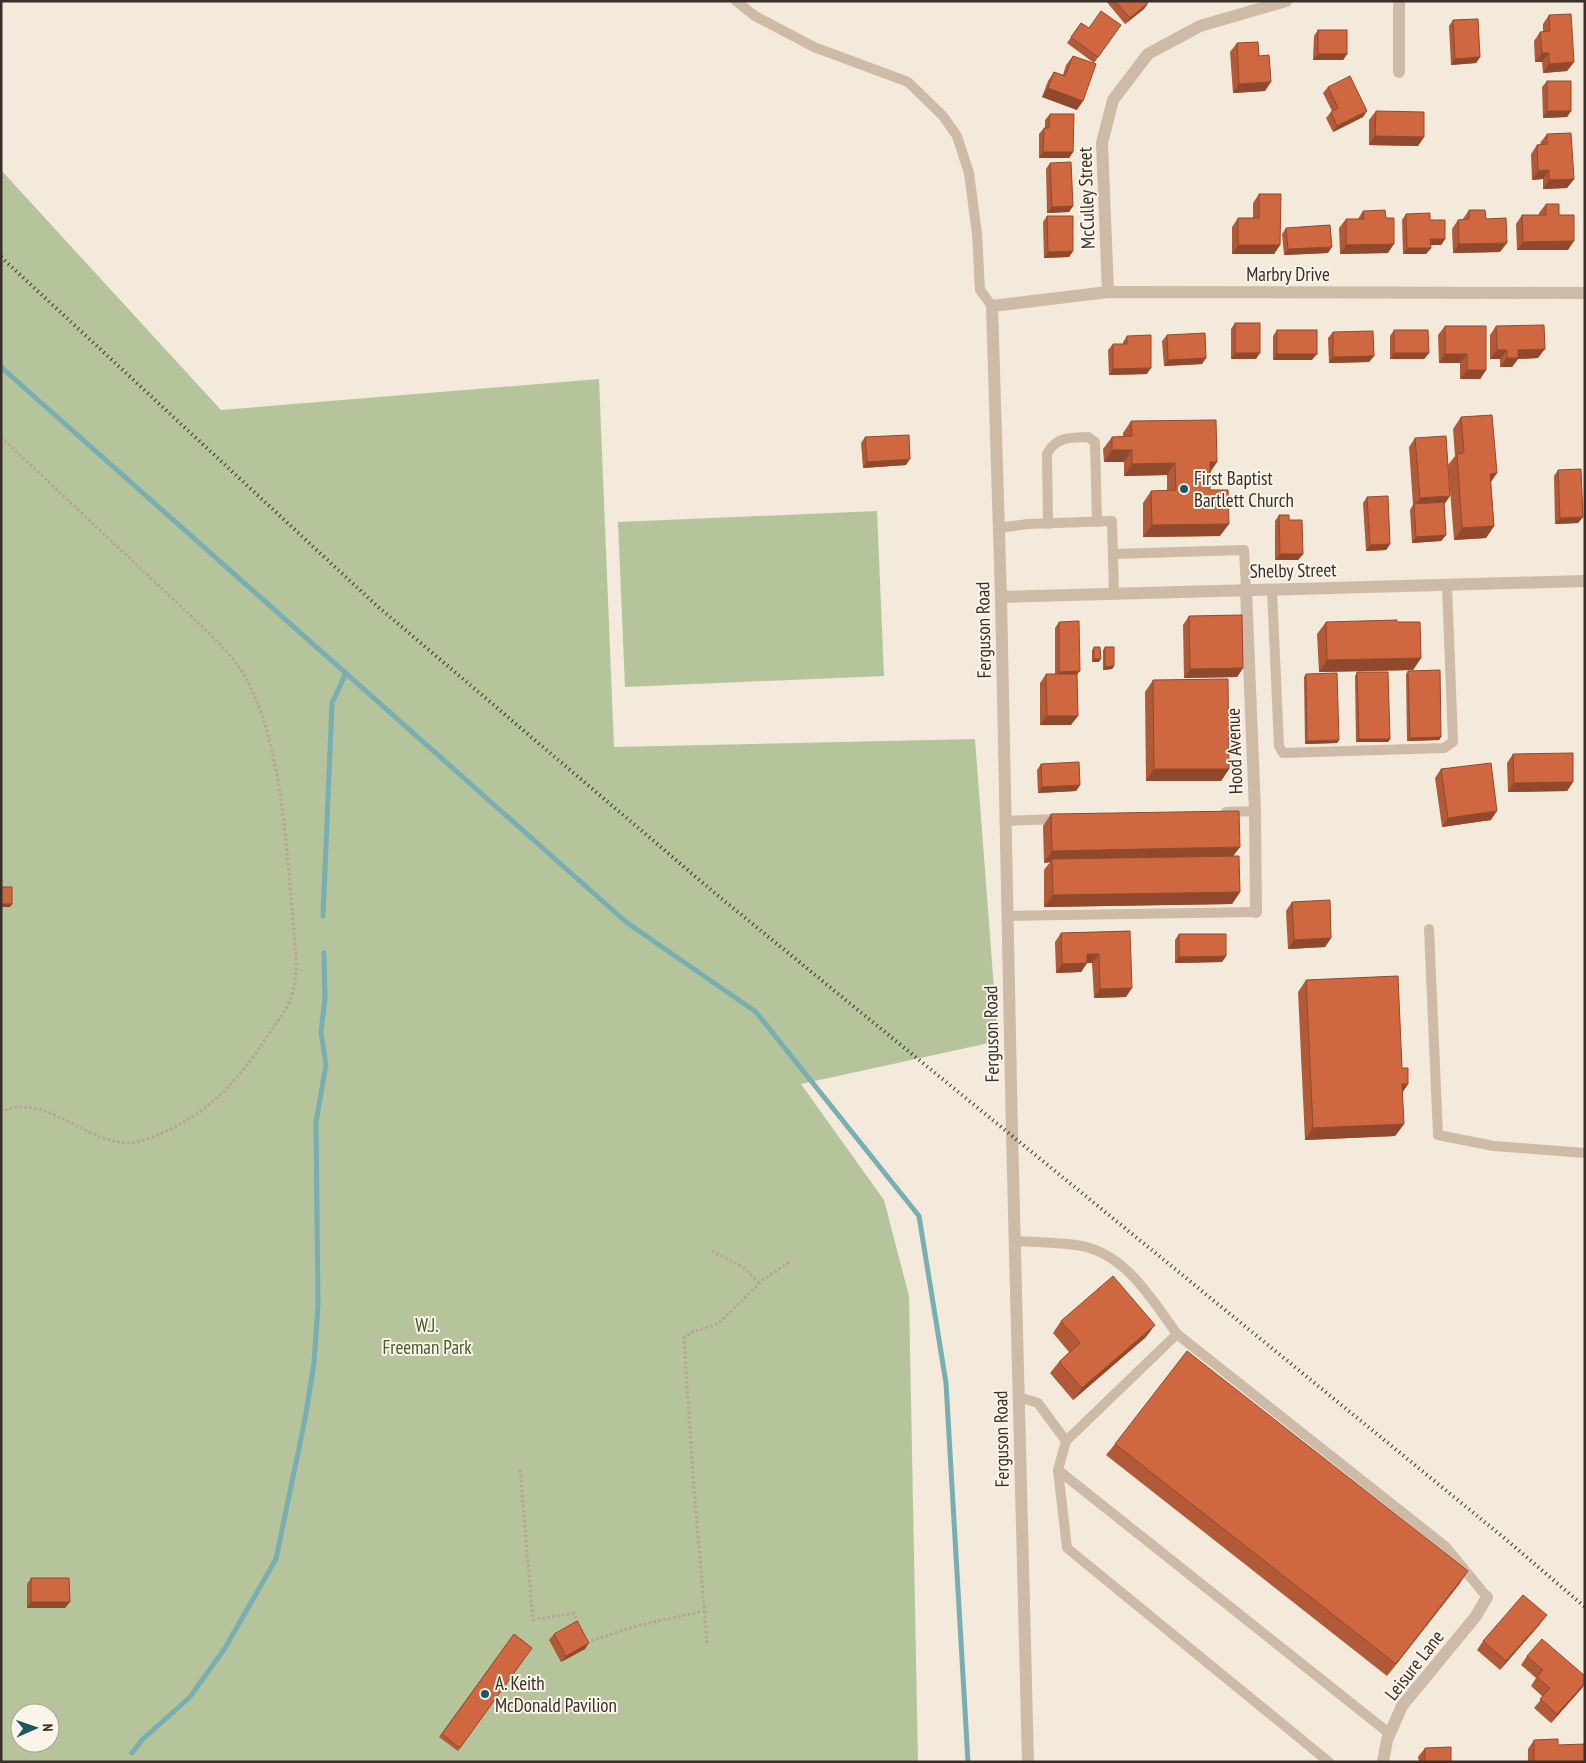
<svg xmlns="http://www.w3.org/2000/svg" width="1586" height="1763" viewBox="0 0 1586 1763" font-family="'PT Sans Narrow',sans-serif">
<style>
.green{fill:#b5c49b;fill-rule:evenodd}
.lines{fill:none;stroke-linecap:round;stroke-linejoin:round}
.stream{stroke:#79afb3;stroke-width:5}
.path{stroke:#b9a491;stroke-width:3;stroke-dasharray:2.5 2.5;stroke-linecap:butt}
.lane{stroke:#cdbaa7;stroke-width:10}
.street{stroke:#cdbaa7;stroke-width:12}
.rail{stroke:#392e28;stroke-width:4;stroke-dasharray:1 4;stroke-linecap:butt}
.wall{fill:#b25937}
.shaded-wall{fill:#91492d}
.building{fill:#cf6840;stroke:#91492d}
.poi-dot{fill:#1a575e;stroke:#fbf4e9;stroke-width:2}
.labels{text-anchor:middle;dominant-baseline:central;stroke-width:4;stroke-linejoin:round;paint-order:stroke}
.street-label{font-size:19px;fill:#392e28;stroke:#fbf4e9}
.poi-label{font-size:19px;fill:#392e28;stroke:#fbf4e9;text-anchor:start}
.park-label{font-size:19px;fill:#465a2a;stroke:#fbf4e9}
</style>
<rect width="100%" height="100%" fill="#f4eadc"/>
<!-- green -->
<g class="green">
<path d="M1,170L221,410L599,379L614,747L975,739L998,1041L801,1084L884,1200L909,1296L918,1762H1ZM20,1713H50V1743H20Z"/>
<polygon points="877,511 884,676 625,687 618,522"/>
</g>
<g class="lines">
<!-- stream -->
<g class="stream">
<polyline points="1,367 626,922 756,1012 919,1216 946,1383 968,1762"/>
<polyline points="323,916 332,703 346,673"/>
<polyline points="132,1753 142,1740 190,1697 225,1648 276,1559 305,1419 314,1363 318,1305 316,1122 326,1065 321,1032 325,998 324,953"/>
</g>
<!-- path -->
<g class="path">
<path d="M1,437L211,635C226,651 241,666 250,686C281,750 286,840 292,911C294,939 301,970 291,997C287,1010 277,1021 270,1032C237,1084 203,1120 144,1140C95,1157 48,1088 1,1112"/>
<polyline points="712,1251 743,1267 759,1283"/>
<polyline points="520,1470 533,1620 574,1613 583,1633"/>
<polyline points="587,1641 588,1642 640,1625 704,1611"/>
<polyline points="707,1643 693,1476 684,1338 692,1332 718,1324 764,1279 791,1261"/>
</g>
<!-- lane -->
<g class="lane">
<polyline points="736,1 755,16 814,47 908,82 943,116 957,136 969,173 977,234 980,290 992,306"/>
<path d="M1048,524L1047,454C1056,436 1071,438 1088,437L1095,442L1097,522"/>
<polyline points="998,528 1028,524 1112,521 1114,594"/>
<polyline points="1113,554 1244,550 1246,590"/>
<polyline points="1272,590 1279,746 1283,753 1444,748 1453,742 1447,585"/>
<polyline points="1226,812 1255,811"/>
<polyline points="1005,821 1059,819"/>
<polyline points="1007,916 1256,912"/>
<polyline points="1429,929 1438,1135 1494,1146 1585,1153"/>
<path d="M1015,1241C1035,1242 1056,1242 1076,1245C1124,1251 1151,1298 1177,1334"/>
<polyline points="1019,1397 1038,1403 1066,1441"/>
<polyline points="1058,1470 1067,1548 1329,1762"/>
<polyline points="1390,1734 1058,1470 1066,1441 1177,1334 1445,1546 1487,1597"/>
</g>
<!-- street -->
<g class="street">
<polyline points="1399,1 1399,72"/>
<polyline points="1108,292 1102,143 1113,100 1148,54 1200,26 1286,1"/>
<polyline points="1246,590 1255,811 1256,912"/>
<polyline points="1001,597 1585,581"/>
<polyline points="1028,1762 1012,1134 1001,597 992,306 1108,292 1585,293"/>
<polyline points="1383,1762 1387,1740 1402,1706 1476,1616 1487,1597"/>
</g>
<!-- rail -->
<polyline class="rail" points="1,257 376,605 716,894 1503,1537 1585,1607"/>
</g>
<!-- wall -->
<g class="wall">
<polygon points="1106,1 1146,1 1148,3 1144,9 1125,24"/>
<polygon points="1549,15 1574,62 1567,71 1543,73 1542,62 1535,62 1534,41 1540,32 1543,32 1543,24"/>
<polygon points="1453,20 1480,57 1476,63 1451,65 1449,26"/>
<polygon points="1081,23 1089,28 1121,25 1094,63 1067,43"/>
<polygon points="1318,30 1347,54 1343,60 1313,60 1314,36"/>
<polygon points="1237,43 1259,56 1265,91 1233,93 1230,52"/>
<polygon points="1073,56 1077,110 1042,97 1048,81 1054,72 1063,75 1066,65"/>
<polygon points="1547,81 1571,111 1567,117 1543,118 1542,87"/>
<polygon points="1328,87 1363,117 1333,132 1326,118 1331,112 1332,111 1323,93"/>
<polygon points="1376,111 1424,137 1418,146 1369,145 1369,120"/>
<polygon points="1050,114 1073,152 1069,158 1039,158 1039,134 1044,128 1045,128 1045,120"/>
<polygon points="1547,134 1574,179 1567,188 1543,189 1543,179 1532,180 1531,154 1537,145 1541,144 1540,143"/>
<polygon points="1050,163 1073,206 1069,212 1047,213 1046,169"/>
<polygon points="1259,194 1280,245 1274,254 1232,254 1232,227 1238,218 1253,218 1253,203"/>
<polygon points="1546,204 1559,215 1568,250 1517,250 1516,224 1522,215 1539,215 1539,213"/>
<polygon points="1469,210 1486,219 1500,252 1453,253 1452,229 1458,220 1463,219"/>
<polygon points="1363,211 1388,253 1340,254 1339,228 1346,219 1358,219"/>
<polygon points="1406,214 1430,220 1445,239 1441,245 1431,245 1431,248 1426,254 1403,254 1402,220"/>
<polygon points="1047,216 1073,251 1069,257 1044,258 1043,222"/>
<polygon points="1286,228 1328,253 1284,255 1282,234"/>
<polygon points="1235,323 1256,359 1231,359 1231,329"/>
<polygon points="1445,326 1486,370 1480,379 1460,379 1460,363 1439,363 1438,335"/>
<polygon points="1496,326 1538,358 1518,359 1512,367 1500,367 1500,359 1490,359 1490,335"/>
<polygon points="1277,330 1312,360 1273,360 1273,336"/>
<polygon points="1394,330 1429,353 1424,359 1390,359 1390,336"/>
<polygon points="1333,332 1374,356 1369,362 1329,363 1328,338"/>
<polygon points="1167,335 1206,358 1202,364 1164,366 1162,341"/>
<polygon points="1127,336 1147,374 1109,375 1108,350 1113,344 1123,344 1123,342"/>
<polygon points="1461,417 1497,473 1491,482 1494,526 1486,538 1454,540 1448,465 1455,456 1453,429"/>
<polygon points="1131,421 1217,462 1210,472 1210,490 1220,536 1143,537 1143,503 1151,491 1167,490 1167,475 1124,476 1124,462 1104,462 1103,449 1112,437 1123,437 1123,433"/>
<polygon points="865,437 906,465 863,468 861,443"/>
<polygon points="1415,438 1444,505 1446,535 1441,541 1412,543 1410,510 1413,505 1409,447"/>
<polygon points="1558,470 1583,517 1578,523 1555,524 1554,476"/>
<polygon points="1367,497 1390,544 1386,550 1366,551 1363,503"/>
<polygon points="1279,515 1289,520 1303,554 1298,560 1275,560 1275,521"/>
<polygon points="1189,616 1243,668 1237,677 1184,678 1183,625"/>
<polygon points="1059,622 1077,675 1071,725 1040,725 1040,683 1046,674 1055,674 1055,628"/>
<polygon points="1326,622 1397,622 1421,658 1413,670 1319,672 1317,634"/>
<polygon points="1094,647 1099,662 1092,662 1092,650"/>
<polygon points="1105,647 1114,666 1112,669 1103,670 1103,650"/>
<polygon points="1408,671 1441,737 1439,740 1407,741 1406,674"/>
<polygon points="1357,672 1390,739 1388,742 1356,742 1355,676"/>
<polygon points="1306,674 1339,740 1337,743 1305,744 1304,677"/>
<polygon points="1153,680 1229,769 1221,781 1146,781 1145,692"/>
<polygon points="1513,754 1573,782 1567,791 1508,792 1507,763"/>
<polygon points="1041,764 1080,785 1076,791 1038,793 1037,770"/>
<polygon points="1441,769 1491,820 1442,827 1435,778"/>
<polygon points="1051,814 1233,856 1240,892 1232,904 1044,907 1044,870 1050,862 1044,863 1043,826"/>
<polygon points="1292,902 1331,938 1325,947 1288,949 1286,911"/>
<polygon points="1130,931 1126,997 1094,998 1092,963 1087,963 1081,972 1056,973 1055,942 1061,933"/>
<polygon points="1179,934 1226,956 1222,962 1175,963 1175,940"/>
<polygon points="1306,980 1402,1068 1408,1084 1402,1093 1404,1124 1395,1136 1305,1140 1298,992"/>
<polygon points="1061,1321 1146,1337 1073,1400 1050,1373 1059,1362 1069,1352 1053,1333"/>
<polygon points="1115,1444 1460,1583 1387,1676 1106,1455"/>
<polygon points="31,1578 65,1608 27,1608 27,1584"/>
<polygon points="1540,1624 1500,1670 1477,1650 1483,1641"/>
<polygon points="514,1634 532,1648 458,1751 439,1737"/>
<polygon points="554,1634 585,1649 561,1662 549,1640"/>
<polygon points="1527,1656 1585,1676 1585,1683 1582,1688 1551,1723 1534,1708 1543,1697 1531,1686 1536,1678 1521,1665"/>
<polygon points="1534,1740 1558,1745 1585,1762 1528,1762 1528,1749"/>
<polygon points="1425,1748 1451,1762 1419,1762 1418,1757"/>
</g>
<!-- shaded-wall -->
<g class="shaded-wall">
<polygon points="1148,3 1144,9 1125,24 1130,18"/>
<polygon points="1542,53 1549,53 1542,62 1535,62"/>
<polygon points="1318,54 1347,54 1343,60 1313,60"/>
<polygon points="1480,57 1476,63 1451,65 1455,59"/>
<polygon points="1574,62 1567,71 1543,73 1549,64"/>
<polygon points="1271,82 1265,91 1233,93 1239,84"/>
<polygon points="1048,88 1083,101 1077,110 1042,97"/>
<polygon points="1367,111 1363,117 1333,132 1337,126"/>
<polygon points="1547,111 1571,111 1567,117 1543,118"/>
<polygon points="1375,136 1424,137 1418,146 1369,145"/>
<polygon points="1043,152 1073,152 1069,158 1039,158"/>
<polygon points="1549,170 1543,179 1532,180 1538,171"/>
<polygon points="1574,179 1567,188 1543,189 1549,180"/>
<polygon points="1073,206 1069,212 1047,213 1052,207"/>
<polygon points="1430,239 1445,239 1441,245 1426,245"/>
<polygon points="1574,241 1568,250 1517,250 1523,242"/>
<polygon points="1507,243 1500,252 1453,253 1459,244"/>
<polygon points="1394,244 1388,253 1340,254 1346,245"/>
<polygon points="1238,245 1280,245 1274,254 1232,254"/>
<polygon points="1332,247 1328,253 1284,255 1288,249"/>
<polygon points="1407,248 1431,248 1426,254 1403,254"/>
<polygon points="1073,251 1069,257 1044,258 1048,252"/>
<polygon points="1545,349 1538,358 1518,359 1512,367 1500,367 1507,358 1518,350"/>
<polygon points="1497,350 1507,350 1500,359 1490,359"/>
<polygon points="1235,353 1260,353 1256,359 1231,359"/>
<polygon points="1394,353 1429,353 1424,359 1390,359"/>
<polygon points="1277,354 1317,354 1312,360 1273,360"/>
<polygon points="1445,354 1467,354 1460,363 1439,363"/>
<polygon points="1374,356 1369,362 1329,363 1333,357"/>
<polygon points="1206,358 1202,364 1164,366 1168,360"/>
<polygon points="1151,368 1147,374 1109,375 1113,369"/>
<polygon points="1467,370 1486,370 1480,379 1460,379"/>
<polygon points="1112,450 1132,450 1124,462 1104,462"/>
<polygon points="910,459 906,465 863,468 867,462"/>
<polygon points="1210,462 1217,462 1209,474"/>
<polygon points="1175,463 1167,475 1124,476 1132,464"/>
<polygon points="1497,473 1488,485 1490,474"/>
<polygon points="1450,496 1444,505 1414,506 1420,498"/>
<polygon points="1583,517 1578,523 1555,524 1560,518"/>
<polygon points="1229,524 1220,536 1143,537 1152,525"/>
<polygon points="1494,526 1486,538 1454,540 1462,528"/>
<polygon points="1446,535 1441,541 1412,543 1416,537"/>
<polygon points="1390,544 1386,550 1366,551 1370,545"/>
<polygon points="1280,554 1303,554 1298,560 1275,560"/>
<polygon points="1421,658 1413,670 1319,672 1327,660"/>
<polygon points="1094,659 1101,659 1099,662 1092,662"/>
<polygon points="1114,666 1112,669 1103,670 1105,667"/>
<polygon points="1243,668 1237,677 1184,678 1190,669"/>
<polygon points="1080,671 1075,677 1055,678 1059,672"/>
<polygon points="1047,716 1078,716 1071,725 1040,725"/>
<polygon points="1441,737 1439,740 1407,741 1410,738"/>
<polygon points="1359,739 1390,739 1388,742 1356,742"/>
<polygon points="1339,740 1337,743 1305,744 1307,741"/>
<polygon points="1154,769 1229,769 1221,781 1146,781"/>
<polygon points="1573,782 1567,791 1508,792 1514,783"/>
<polygon points="1080,785 1076,791 1038,793 1042,787"/>
<polygon points="1497,811 1491,820 1442,827 1448,818"/>
<polygon points="1240,847 1231,859 1052,859 1050,862 1044,863 1052,851"/>
<polygon points="1240,892 1232,904 1044,907 1053,895"/>
<polygon points="1,904 12,904 10,907 1,907"/>
<polygon points="1331,938 1325,947 1288,949 1294,940"/>
<polygon points="1087,954 1099,954 1092,963 1081,963"/>
<polygon points="1226,956 1222,962 1175,963 1179,957"/>
<polygon points="1087,963 1081,972 1056,973 1062,964"/>
<polygon points="1132,988 1126,997 1094,998 1100,989"/>
<polygon points="1402,1084 1408,1084 1400,1096"/>
<polygon points="1404,1124 1395,1136 1305,1140 1313,1128"/>
<polygon points="1155,1325 1146,1337 1073,1400 1082,1388"/>
<polygon points="1468,1571 1460,1583 1387,1676 1396,1664"/>
<polygon points="31,1602 70,1602 65,1608 27,1608"/>
<polygon points="1547,1615 1540,1624 1500,1670 1506,1661"/>
<polygon points="589,1643 585,1649 561,1662 566,1656"/>
<polygon points="1585,1683 1582,1688 1551,1723 1557,1714"/>
</g>
<!-- building -->
<g class="building">
<polygon points="1115,1 1146,1 1148,3 1130,18"/>
<polygon points="1101,11 1121,25 1098,57 1071,37 1081,23 1089,28"/>
<polygon points="1571,14 1574,62 1549,64 1549,53 1542,53 1540,32 1550,31 1549,15"/>
<polygon points="1478,19 1480,57 1455,59 1453,20"/>
<rect x="1318" y="30" width="29" height="24"/>
<polygon points="1258,42 1259,56 1269,55 1271,82 1239,84 1237,43"/>
<polygon points="1073,56 1096,64 1083,101 1048,88 1054,72 1065,76"/>
<polygon points="1350,76 1367,111 1337,126 1331,112 1338,108 1328,87"/>
<rect x="1547" y="81" width="24" height="30"/>
<polygon points="1376,111 1424,112 1424,137 1375,136"/>
<polygon points="1050,114 1074,114 1073,152 1043,152 1044,128 1049,128"/>
<polygon points="1571,133 1574,179 1549,180 1549,170 1538,171 1537,145 1547,144 1547,134"/>
<polygon points="1071,162 1073,206 1052,207 1050,163"/>
<polygon points="1259,194 1281,194 1280,245 1238,245 1238,218 1259,218"/>
<polygon points="1546,204 1559,204 1559,215 1574,215 1574,241 1523,242 1522,215 1546,215"/>
<polygon points="1385,210 1386,218 1394,218 1394,244 1346,245 1346,219 1364,219 1363,211"/>
<polygon points="1469,210 1485,210 1486,219 1506,218 1507,243 1459,244 1458,220 1469,219"/>
<polygon points="1430,213 1430,220 1445,220 1445,239 1430,239 1431,248 1407,248 1406,214"/>
<polygon points="1047,216 1073,216 1073,251 1048,252"/>
<polygon points="1330,225 1332,247 1288,249 1286,228"/>
<rect x="1235" y="323" width="25" height="30"/>
<polygon points="1544,325 1545,349 1518,350 1518,358 1507,358 1507,350 1497,350 1496,326"/>
<polygon points="1445,326 1486,326 1486,370 1467,370 1467,354 1445,354"/>
<rect x="1277" y="330" width="40" height="24"/>
<polygon points="1394,330 1428,330 1429,353 1394,353"/>
<polygon points="1373,331 1374,356 1333,357 1333,332"/>
<polygon points="1205,333 1206,358 1168,360 1167,335"/>
<polygon points="1151,335 1151,368 1113,369 1113,344 1127,344 1127,336"/>
<polygon points="1492,415 1497,473 1490,474 1494,526 1462,528 1457,454 1464,453 1461,417"/>
<polygon points="1216,420 1217,462 1210,462 1210,490 1228,490 1229,524 1152,525 1151,491 1176,490 1175,463 1132,464 1132,450 1112,450 1112,437 1132,436 1131,421"/>
<polygon points="909,435 910,459 867,462 865,437"/>
<polygon points="1446,436 1450,496 1420,498 1415,438"/>
<polygon points="1581,469 1583,517 1560,518 1558,470"/>
<polygon points="1388,496 1390,544 1370,545 1367,497"/>
<polygon points="1444,502 1446,535 1416,537 1414,504"/>
<polygon points="1279,515 1289,515 1289,520 1302,520 1303,554 1280,554"/>
<polygon points="1242,615 1243,668 1190,669 1189,616"/>
<polygon points="1397,620 1397,622 1420,622 1421,658 1327,660 1326,622"/>
<polygon points="1079,621 1080,671 1059,672 1059,622"/>
<polygon points="1094,647 1100,647 1101,659 1094,659"/>
<polygon points="1105,647 1114,647 1114,666 1105,667"/>
<polygon points="1440,670 1441,737 1410,738 1408,671"/>
<polygon points="1357,672 1388,672 1390,739 1359,739"/>
<polygon points="1337,673 1339,740 1307,741 1306,674"/>
<polygon points="1046,674 1077,674 1078,716 1047,716"/>
<polygon points="1228,679 1229,769 1154,769 1153,680"/>
<polygon points="1573,753 1573,782 1514,783 1513,754"/>
<polygon points="1079,762 1080,785 1042,787 1041,764"/>
<polygon points="1491,763 1497,811 1448,818 1441,769"/>
<polygon points="1239,811 1240,847 1052,851 1051,814"/>
<polygon points="1239,856 1240,892 1053,895 1052,859"/>
<rect x="1" y="887" width="11" height="17"/>
<polygon points="1330,900 1331,938 1294,940 1292,902"/>
<polygon points="1130,931 1132,988 1100,989 1099,954 1087,954 1087,963 1062,964 1061,933"/>
<polygon points="1179,934 1226,934 1226,956 1179,957"/>
<polygon points="1398,976 1402,1068 1408,1068 1408,1084 1402,1084 1404,1124 1313,1128 1306,980"/>
<polygon points="1113,1276 1155,1325 1082,1388 1059,1362 1080,1343 1061,1321"/>
<polygon points="1187,1351 1468,1571 1396,1664 1115,1444"/>
<polygon points="31,1578 69,1578 70,1602 31,1602"/>
<polygon points="1523,1595 1547,1615 1506,1661 1483,1641"/>
<polygon points="577,1621 589,1643 566,1656 554,1634"/>
<polygon points="514,1634 532,1648 460,1748 442,1734"/>
<polygon points="1542,1639 1585,1676 1585,1683 1557,1714 1540,1699 1550,1688 1537,1677 1543,1670 1527,1656"/>
<polygon points="1558,1739 1558,1745 1585,1744 1585,1762 1534,1762 1534,1740"/>
<polygon points="1451,1747 1451,1762 1425,1762 1425,1748"/>
</g>
<!-- markers -->
<g class="poi-dot">
<circle cx="1184" cy="489" r="5"/>
<circle cx="485" cy="1694" r="5"/>
</g>
<g class="labels">
<!-- street labels -->
<g class="street-label">
<text transform="translate(1086 198) rotate(-92)">McCulley Street</text>
<text x="1288" y="274">Marbry Drive</text>
<text transform="translate(1293 570) rotate(-1)">Shelby Street</text>
<text transform="translate(983 630) rotate(-91)">Ferguson Road</text>
<text transform="translate(1234 751) rotate(-92)">Hood Avenue</text>
<text transform="translate(991 1034) rotate(-91)">Ferguson Road</text>
<text transform="translate(1001 1439) rotate(-91)">Ferguson Road</text>
<text transform="translate(1414 1665) rotate(-52)">Leisure Lane</text>
</g>
<!-- poi labels -->
<g class="poi-label">
<text x="1194" y="478">First Baptist<tspan x="1194" dy="22">Bartlett Church</tspan></text>
<text x="495" y="1683">A. Keith<tspan x="495" dy="22">McDonald Pavilion</tspan></text>
</g>
<!-- park labels -->
<g class="park-label">
<text x="427" y="1325">W.J.<tspan x="427" dy="22">Freeman Park</tspan></text>
</g>
</g>
<!-- border -->
<rect width="1586" height="1763" fill="none" stroke="#392e28" stroke-width="5"/>
<!-- north arrow -->
<g transform="translate(35 1728) rotate(88)"><circle r="24" fill="#fbf4e9" stroke="#ada59c"/>
<path d="M0-4L9 19L0 12L-9 19Z" fill="#1a575e"/>
<text y="-8" font-size="14" font-weight="bold" text-anchor="middle" fill="#392e28">N</text>
</g>
</svg>
